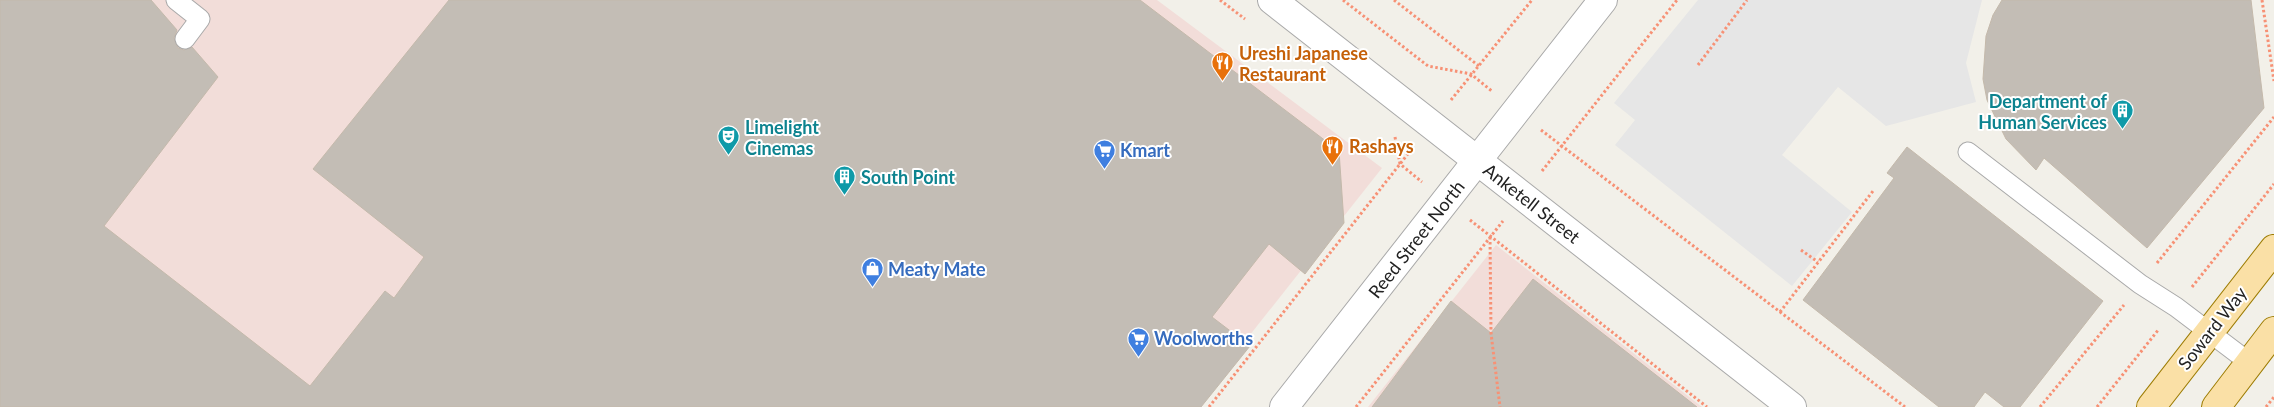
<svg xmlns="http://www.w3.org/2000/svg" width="2274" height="407" viewBox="0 0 2274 407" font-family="Lato,sans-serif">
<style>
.commercial{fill:#f2ddd9}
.parking{fill:#e6e6e6}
.building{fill:#c3bdb5;stroke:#c4b9ab}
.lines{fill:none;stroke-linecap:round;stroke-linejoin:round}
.service-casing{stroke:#a9a9a9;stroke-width:21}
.minor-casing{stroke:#a9a9a9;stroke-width:30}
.tertiary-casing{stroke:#a9a9a9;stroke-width:30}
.primary-casing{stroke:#9d7c03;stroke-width:30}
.path{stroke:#f79175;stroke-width:3;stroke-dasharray:2.5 2.5;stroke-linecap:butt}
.service{stroke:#fff;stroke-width:19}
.minor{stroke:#fff;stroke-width:28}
.tertiary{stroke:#fff;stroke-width:28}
.primary{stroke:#fae0a6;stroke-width:28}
.labels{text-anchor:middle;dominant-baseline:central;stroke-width:4;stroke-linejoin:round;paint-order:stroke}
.food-label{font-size:18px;font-weight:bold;fill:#c56008;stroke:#fff;text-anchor:start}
.culture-label{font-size:18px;font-weight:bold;fill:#0d838f;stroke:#fff;text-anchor:start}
.shop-label{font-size:18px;font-weight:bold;fill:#366cbe;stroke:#fff;text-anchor:start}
.street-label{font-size:18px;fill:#222;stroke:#fff}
</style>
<rect width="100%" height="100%" fill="#f2f0e9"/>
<!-- commercial -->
<g class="commercial">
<polygon points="0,0 1157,0 1382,168 1193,407 0,407"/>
<polygon points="1496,245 1702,407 1368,407"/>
</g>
<!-- parking -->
<polygon class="parking" points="1698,0 1982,0 1966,63 1976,102 1886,126 1838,87 1782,155 1852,212 1792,286 1615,145 1635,120 1614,103"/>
<!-- building -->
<g class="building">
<polygon points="0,0 151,0 177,30 174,38 178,48 184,50 192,47 218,77 104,226 310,386 385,291 394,298 424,257 313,169 449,0 1140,0 1339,151 1344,223 1305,274 1269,244 1212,317 1250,346 1201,407 0,407"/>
<polygon points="2002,0 2251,0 2264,108 2147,248 2044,158 2036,170 2006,139 1987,100 1983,79 1986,36 1993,15"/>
<polygon points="1907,147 2103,301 2020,407 2004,407 1985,392 1974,407 1939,407 1803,300 1894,178 1887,173"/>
<polygon points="1533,279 1697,407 1372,407 1451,301 1491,333"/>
</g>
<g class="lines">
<defs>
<g id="service">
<polyline points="176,0 200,19 185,39"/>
<polyline points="1968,152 2140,284 2176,307 2250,363"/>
</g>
<polyline id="minor" points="1284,407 1603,0"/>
<polyline id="tertiary" points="1272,0 1792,407"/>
<g id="primary">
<polyline points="2151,407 2274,249"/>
<polyline points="2216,407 2274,331"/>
</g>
</defs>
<!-- service casing -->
<use href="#service" class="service-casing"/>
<!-- minor casing -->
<use href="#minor" class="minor-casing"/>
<!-- tertiary casing -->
<use href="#tertiary" class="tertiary-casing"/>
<!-- primary casing -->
<use href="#primary" class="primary-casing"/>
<!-- path -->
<g class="path">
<polyline points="1220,0 1245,19"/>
<polyline points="1343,0 1428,66 1471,74 1493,92"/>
<polyline points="1394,0 1479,66"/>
<polyline points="2262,0 2274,81"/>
<polyline points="1698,65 1747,0"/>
<polyline points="1451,100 1532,0"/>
<polyline points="1541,130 1905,407"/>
<polyline points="1395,137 1400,164 1422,182"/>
<polyline points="1542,171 1677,0"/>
<polyline points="1470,220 1707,407"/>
<polyline points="1490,237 1491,333 1500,407"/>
<polyline points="1801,250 1818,262"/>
<polyline points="2157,263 2274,117"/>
<polyline points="2192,287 2274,184"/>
<polyline points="1780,312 1873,191"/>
<polyline points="1209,407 1411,150"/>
<polyline points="1356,407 1503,221"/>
<polyline points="2040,407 2124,305"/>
<polyline points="2097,407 2159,329"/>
<polyline points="2266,407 2274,397"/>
</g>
<!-- service -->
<use href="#service" class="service"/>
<!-- minor -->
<use href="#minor" class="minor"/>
<!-- tertiary -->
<use href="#tertiary" class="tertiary"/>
<!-- primary -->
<use href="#primary" class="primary"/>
</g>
<!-- icons -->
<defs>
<symbol id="restaurant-pin" viewBox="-11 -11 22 30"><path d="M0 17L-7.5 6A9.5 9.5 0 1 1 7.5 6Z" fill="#e8710a" stroke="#fff"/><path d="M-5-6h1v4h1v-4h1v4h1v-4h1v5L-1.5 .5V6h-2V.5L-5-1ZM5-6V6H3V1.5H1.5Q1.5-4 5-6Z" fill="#fff"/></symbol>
<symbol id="building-pin" viewBox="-11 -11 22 30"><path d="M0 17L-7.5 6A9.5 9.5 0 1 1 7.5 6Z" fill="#0f9aa8" stroke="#fff"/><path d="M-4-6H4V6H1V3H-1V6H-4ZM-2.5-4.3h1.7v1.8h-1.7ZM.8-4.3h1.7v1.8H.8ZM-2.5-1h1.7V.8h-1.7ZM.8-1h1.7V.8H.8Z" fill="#fff"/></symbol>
<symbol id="theatre-pin" viewBox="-11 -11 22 30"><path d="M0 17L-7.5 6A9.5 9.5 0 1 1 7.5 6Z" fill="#0f9aa8" stroke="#fff"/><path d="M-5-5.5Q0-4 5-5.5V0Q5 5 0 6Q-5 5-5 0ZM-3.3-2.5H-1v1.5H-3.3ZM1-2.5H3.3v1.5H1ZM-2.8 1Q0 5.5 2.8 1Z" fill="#fff"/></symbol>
<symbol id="supermarket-pin" viewBox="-11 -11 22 30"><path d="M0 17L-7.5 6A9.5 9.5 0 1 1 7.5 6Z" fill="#3f7fe0" stroke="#fff"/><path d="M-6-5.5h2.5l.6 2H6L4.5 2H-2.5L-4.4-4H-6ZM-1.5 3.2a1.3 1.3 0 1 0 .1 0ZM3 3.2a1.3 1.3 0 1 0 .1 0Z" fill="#fff"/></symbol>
<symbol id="shop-pin" viewBox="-11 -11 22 30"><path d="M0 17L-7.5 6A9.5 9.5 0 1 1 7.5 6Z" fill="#3f7fe0" stroke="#fff"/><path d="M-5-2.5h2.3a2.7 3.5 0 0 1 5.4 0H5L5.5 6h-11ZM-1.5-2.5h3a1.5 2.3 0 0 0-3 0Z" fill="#fff"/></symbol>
</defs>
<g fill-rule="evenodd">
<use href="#restaurant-pin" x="1210" y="50" width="25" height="34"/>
<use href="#building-pin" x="2110" y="98" width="25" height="34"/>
<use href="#theatre-pin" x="716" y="124" width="25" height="34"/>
<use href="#restaurant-pin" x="1320" y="134" width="25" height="34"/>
<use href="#supermarket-pin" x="1092" y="138" width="25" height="34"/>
<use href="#building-pin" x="832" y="164" width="25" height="34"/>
<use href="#shop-pin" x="860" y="256" width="25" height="34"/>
<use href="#supermarket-pin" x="1126" y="326" width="25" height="34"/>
</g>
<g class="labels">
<!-- food labels -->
<g class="food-label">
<text x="1239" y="53">Ureshi Japanese<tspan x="1239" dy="21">Restaurant</tspan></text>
<text x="1349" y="146">Rashays</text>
</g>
<!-- culture labels -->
<g class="culture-label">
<text x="2107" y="101" text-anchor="end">Department of<tspan x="2107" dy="21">Human Services</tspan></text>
<text x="745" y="127">Limelight<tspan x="745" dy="21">Cinemas</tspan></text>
<text x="861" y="177">South Point</text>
</g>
<!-- shop labels -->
<g class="shop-label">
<text x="1120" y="150">Kmart</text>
<text x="888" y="269">Meaty Mate</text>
<text x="1154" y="338">Woolworths</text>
</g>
<!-- street labels -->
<g class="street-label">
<text transform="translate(1532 203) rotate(38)">Anketell Street</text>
<text transform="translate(1416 239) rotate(-52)">Reed Street North</text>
<text transform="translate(2212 328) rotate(-52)">Soward Way</text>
</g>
</g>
</svg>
